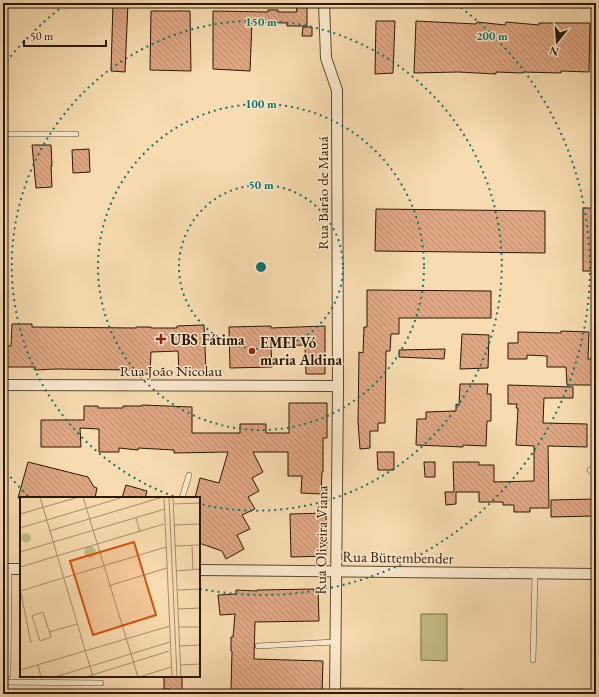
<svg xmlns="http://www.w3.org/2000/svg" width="599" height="697" viewBox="0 0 599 697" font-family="'EB Garamond',serif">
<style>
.green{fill:url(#green-dots);stroke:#786a44}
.pitch{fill:#c5bd86;stroke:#786a44}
.building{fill:url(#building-back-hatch);stroke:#2b1703}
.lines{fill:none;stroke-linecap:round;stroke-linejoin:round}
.lane-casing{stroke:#5e482e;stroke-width:6}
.street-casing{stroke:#5e482e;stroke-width:12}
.lane{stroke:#fae8cc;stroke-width:5}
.street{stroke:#fae8cc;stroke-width:10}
.ring{fill:none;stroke:#0f766e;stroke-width:2;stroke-dasharray:2 4}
.poi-dot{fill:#8f2418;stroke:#fae8cc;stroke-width:1.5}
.labels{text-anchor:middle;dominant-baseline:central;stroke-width:3;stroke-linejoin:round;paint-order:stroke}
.street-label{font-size:15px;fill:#2b1703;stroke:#fae8cc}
.poi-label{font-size:15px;font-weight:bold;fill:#2b1703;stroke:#fae8cc;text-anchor:start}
.inset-road{fill:none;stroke:#a68d6b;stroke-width:1}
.view{fill:#d5520b;fill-opacity:0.15;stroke:#d5520b;stroke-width:2}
.inset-edge{fill:none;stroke:#2b1703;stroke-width:2}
.centre{fill:#0f766e;stroke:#fae8cc;stroke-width:2}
.ring-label{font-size:12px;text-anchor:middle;font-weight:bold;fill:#0f766e;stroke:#fae8cc;stroke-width:3;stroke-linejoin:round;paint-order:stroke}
</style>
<defs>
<pattern id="green-dots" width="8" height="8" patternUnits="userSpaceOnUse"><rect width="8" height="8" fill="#c5bd86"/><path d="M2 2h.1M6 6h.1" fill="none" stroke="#a9a272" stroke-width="1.8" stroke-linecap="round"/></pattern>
<pattern id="building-back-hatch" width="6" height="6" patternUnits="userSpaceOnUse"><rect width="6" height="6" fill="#e0a682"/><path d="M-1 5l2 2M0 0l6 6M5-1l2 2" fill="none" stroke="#c08e6f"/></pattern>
</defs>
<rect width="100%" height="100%" fill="#f8dbb0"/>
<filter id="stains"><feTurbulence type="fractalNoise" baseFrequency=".005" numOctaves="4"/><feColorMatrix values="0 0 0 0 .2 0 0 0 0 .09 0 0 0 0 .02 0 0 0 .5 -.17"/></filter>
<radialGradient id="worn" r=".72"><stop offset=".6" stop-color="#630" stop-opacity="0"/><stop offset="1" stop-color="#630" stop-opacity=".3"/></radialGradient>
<!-- green -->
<g class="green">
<polygon points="527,3 586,3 586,8 527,6"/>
<polygon points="342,688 463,689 463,694 342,694"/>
</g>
<!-- pitch -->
<polygon class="pitch" points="421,614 447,614 447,661 421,660"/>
<!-- building -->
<g class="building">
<polygon points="113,3 128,3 125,72 111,71"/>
<polygon points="296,5 307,5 307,26 287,26 287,23 252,22 250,71 213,69 213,11 268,12 268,10 278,10 278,12 297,12"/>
<polygon points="151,11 190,11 191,71 150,70"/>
<polygon points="376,21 395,21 393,73 375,74"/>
<polygon points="416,21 476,24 477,22 505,25 506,22 539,25 539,23 590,23 589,72 561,71 561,73 523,72 523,73 496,72 496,74 458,72 414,73"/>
<polygon points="303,27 312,27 312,36 302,36"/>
<polygon points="32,145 51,145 52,166 51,166 52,187 36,188"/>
<polygon points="89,149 90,172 73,173 72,150"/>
<rect x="583" y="208" width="13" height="63"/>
<polygon points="376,209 545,211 545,253 375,251"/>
<polygon points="367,290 491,291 491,318 399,318 399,334 391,334 390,351 386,351 385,423 378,423 378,431 370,431 370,448 360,449 358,422 359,352 363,353 364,327 367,327"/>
<polygon points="12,324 32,324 32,327 136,328 136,327 151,327 151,328 177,328 177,326 204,325 206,370 179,372 178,351 151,352 150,374 134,374 134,370 56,369 35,370 35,367 3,367 3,346 11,346"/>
<polygon points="271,326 271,328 325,326 325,374 306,374 305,345 271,346 272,367 230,368 229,327"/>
<polygon points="561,331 589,332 588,359 596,359 596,385 567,385 566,367 547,367 547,356 527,355 527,359 508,359 508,343 518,343 518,332 561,333"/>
<polygon points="462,334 489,335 488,368 460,369"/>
<polygon points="445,349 444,359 399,357 399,350"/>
<polygon points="460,384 488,384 487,394 491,394 491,421 487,421 486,446 463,445 463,447 416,445 417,419 426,419 426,412 456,411 456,404 459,405"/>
<polygon points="508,385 573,387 573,398 544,398 543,423 587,424 587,447 548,446 549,508 530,508 530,512 514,512 514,505 503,505 503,502 479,502 479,492 456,492 456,504 446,505 445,492 454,492 453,462 479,462 479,465 494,465 494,482 534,481 534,446 516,445 518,408 516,408 517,404 508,404"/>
<polygon points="289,403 327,403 327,438 323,438 323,472 322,472 321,494 301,493 302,476 288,476 288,452 253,452 263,472 252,478 259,491 248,497 255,509 242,515 250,529 237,535 244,549 226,559 222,551 199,543 199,498 195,498 200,478 219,483 228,452 174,453 174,450 138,448 138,450 119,448 119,452 99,452 99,429 80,428 81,447 41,447 41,420 84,420 84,406 98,406 98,408 123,408 123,406 142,406 142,405 192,407 192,433 240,433 240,424 266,424 266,433 289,433"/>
<polygon points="377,452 394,452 394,470 378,470"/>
<polygon points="28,462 88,477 94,487 97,488 95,498 18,498"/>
<polygon points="424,462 435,462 435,477 425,477"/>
<polygon points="126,485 147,491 145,498 122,498"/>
<polygon points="594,499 594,516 551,517 551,500"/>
<polygon points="326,513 327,556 291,557 290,514"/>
<polygon points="318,589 319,621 255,622 254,659 323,661 322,694 270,694 270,691 231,690 232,651 231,651 231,637 233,637 235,614 220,615 218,595 236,594 236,590 257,591 257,590"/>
<polygon points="164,676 182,676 182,694 170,694 170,689 164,689"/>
</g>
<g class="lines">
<defs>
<g id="lane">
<polyline points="3,134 76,134"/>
<polyline points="590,470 596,477"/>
<polyline points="182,498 189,475"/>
<polyline points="258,646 335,642"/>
<polyline points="533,660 535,573"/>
<polyline points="8,675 9,569"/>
<polyline points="3,682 101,683"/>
</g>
<g id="street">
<polyline points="324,3 326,58 337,90 338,386 335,694"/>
<polyline points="3,385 338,386"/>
<polyline points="3,569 21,569"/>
<polyline points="199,570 596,574"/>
</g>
</defs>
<!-- lane casing -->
<use href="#lane" class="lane-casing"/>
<!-- street casing -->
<use href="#street" class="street-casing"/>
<!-- lane -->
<use href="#lane" class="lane"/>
<!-- street -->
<use href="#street" class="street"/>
</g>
<!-- distance rings -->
<g class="ring">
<circle cx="261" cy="267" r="82"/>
<circle cx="261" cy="267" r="163"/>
<path d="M179 498A245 245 0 1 1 200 504"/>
<path d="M28 496A327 327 0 0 1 3 468M3 66A327 327 0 0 1 66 4M456 4A327 327 0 0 1 201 589"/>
</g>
<!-- markers -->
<g class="poi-dot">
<path d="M159 333h4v4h4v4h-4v4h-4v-4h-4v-4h4z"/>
<circle cx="252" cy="351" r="4"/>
</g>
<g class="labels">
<!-- street labels -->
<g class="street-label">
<text transform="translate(322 193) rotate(-90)">Rua Barão de Mauá</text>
<text x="171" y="370">Rua João Nicolau</text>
<text transform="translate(321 540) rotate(-89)">Rua Oliveira Viana</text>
<text transform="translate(398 557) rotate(1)">Rua Büttembender</text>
</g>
<!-- poi labels -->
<g class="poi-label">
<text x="170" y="339">UBS Fátima</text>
<text x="260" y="342">EMEI Vó<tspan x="260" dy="17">maria Aldina</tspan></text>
</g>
</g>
<!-- overview -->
<g transform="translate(20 497)">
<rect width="180" height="180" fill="#f8dbb0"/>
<path d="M1 41a5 5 0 1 1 10 0a5 5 0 1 1-10 0ZM64 55a6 6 0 1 1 12 0a6 6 0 1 1-12 0Z" fill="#c5bd86"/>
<path class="inset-road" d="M20,0L73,180M63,0L118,180M144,0L152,180M149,0L157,180M153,0L161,180M153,7L180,6M0,17L59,0M116,21L120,35M154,28L180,27M0,31L104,0M29,34L143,0M155,49L180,48M172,49L173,73M0,55L145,12M0,70L144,27M156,74L180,72M88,89L147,71M0,91L11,146M157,93L180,92M0,94L146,50M158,112L180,111M23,115L31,140L20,144L12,119ZM159,130H180M29,135L57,127M159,149L180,148M18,168L21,180M161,168L180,167M0,173L150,129M35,180L150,145M66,180L149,154M119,180L151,170"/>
<path class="view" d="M114,45L136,118L73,138L50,64Z"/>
<rect width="180" height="180" class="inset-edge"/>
</g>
<circle cx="261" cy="267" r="6" class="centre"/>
<g class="ring-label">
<text x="261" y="26">150 m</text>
<text x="492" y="40">200 m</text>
<text x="261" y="108">100 m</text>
<text x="261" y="189">50 m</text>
</g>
<!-- margin -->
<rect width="599" height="697" fill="none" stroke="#f8dbb0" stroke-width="16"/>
<rect x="4" y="4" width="591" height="689" fill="none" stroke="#2b1703" stroke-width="2"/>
<rect x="8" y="8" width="583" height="681" fill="none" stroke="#2b1703"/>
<!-- north arrow -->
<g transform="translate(557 42) rotate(197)" stroke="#fae8cc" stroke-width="3" paint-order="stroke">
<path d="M0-3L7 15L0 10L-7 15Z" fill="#2b1703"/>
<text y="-6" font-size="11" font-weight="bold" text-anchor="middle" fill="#2b1703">N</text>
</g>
<!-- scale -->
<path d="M24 40v6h82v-6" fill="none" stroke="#2b1703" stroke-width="2"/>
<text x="30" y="40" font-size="12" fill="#2b1703" stroke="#fae8cc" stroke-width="3" paint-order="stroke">50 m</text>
<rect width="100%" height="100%" filter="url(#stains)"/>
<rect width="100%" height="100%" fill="url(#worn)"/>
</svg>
